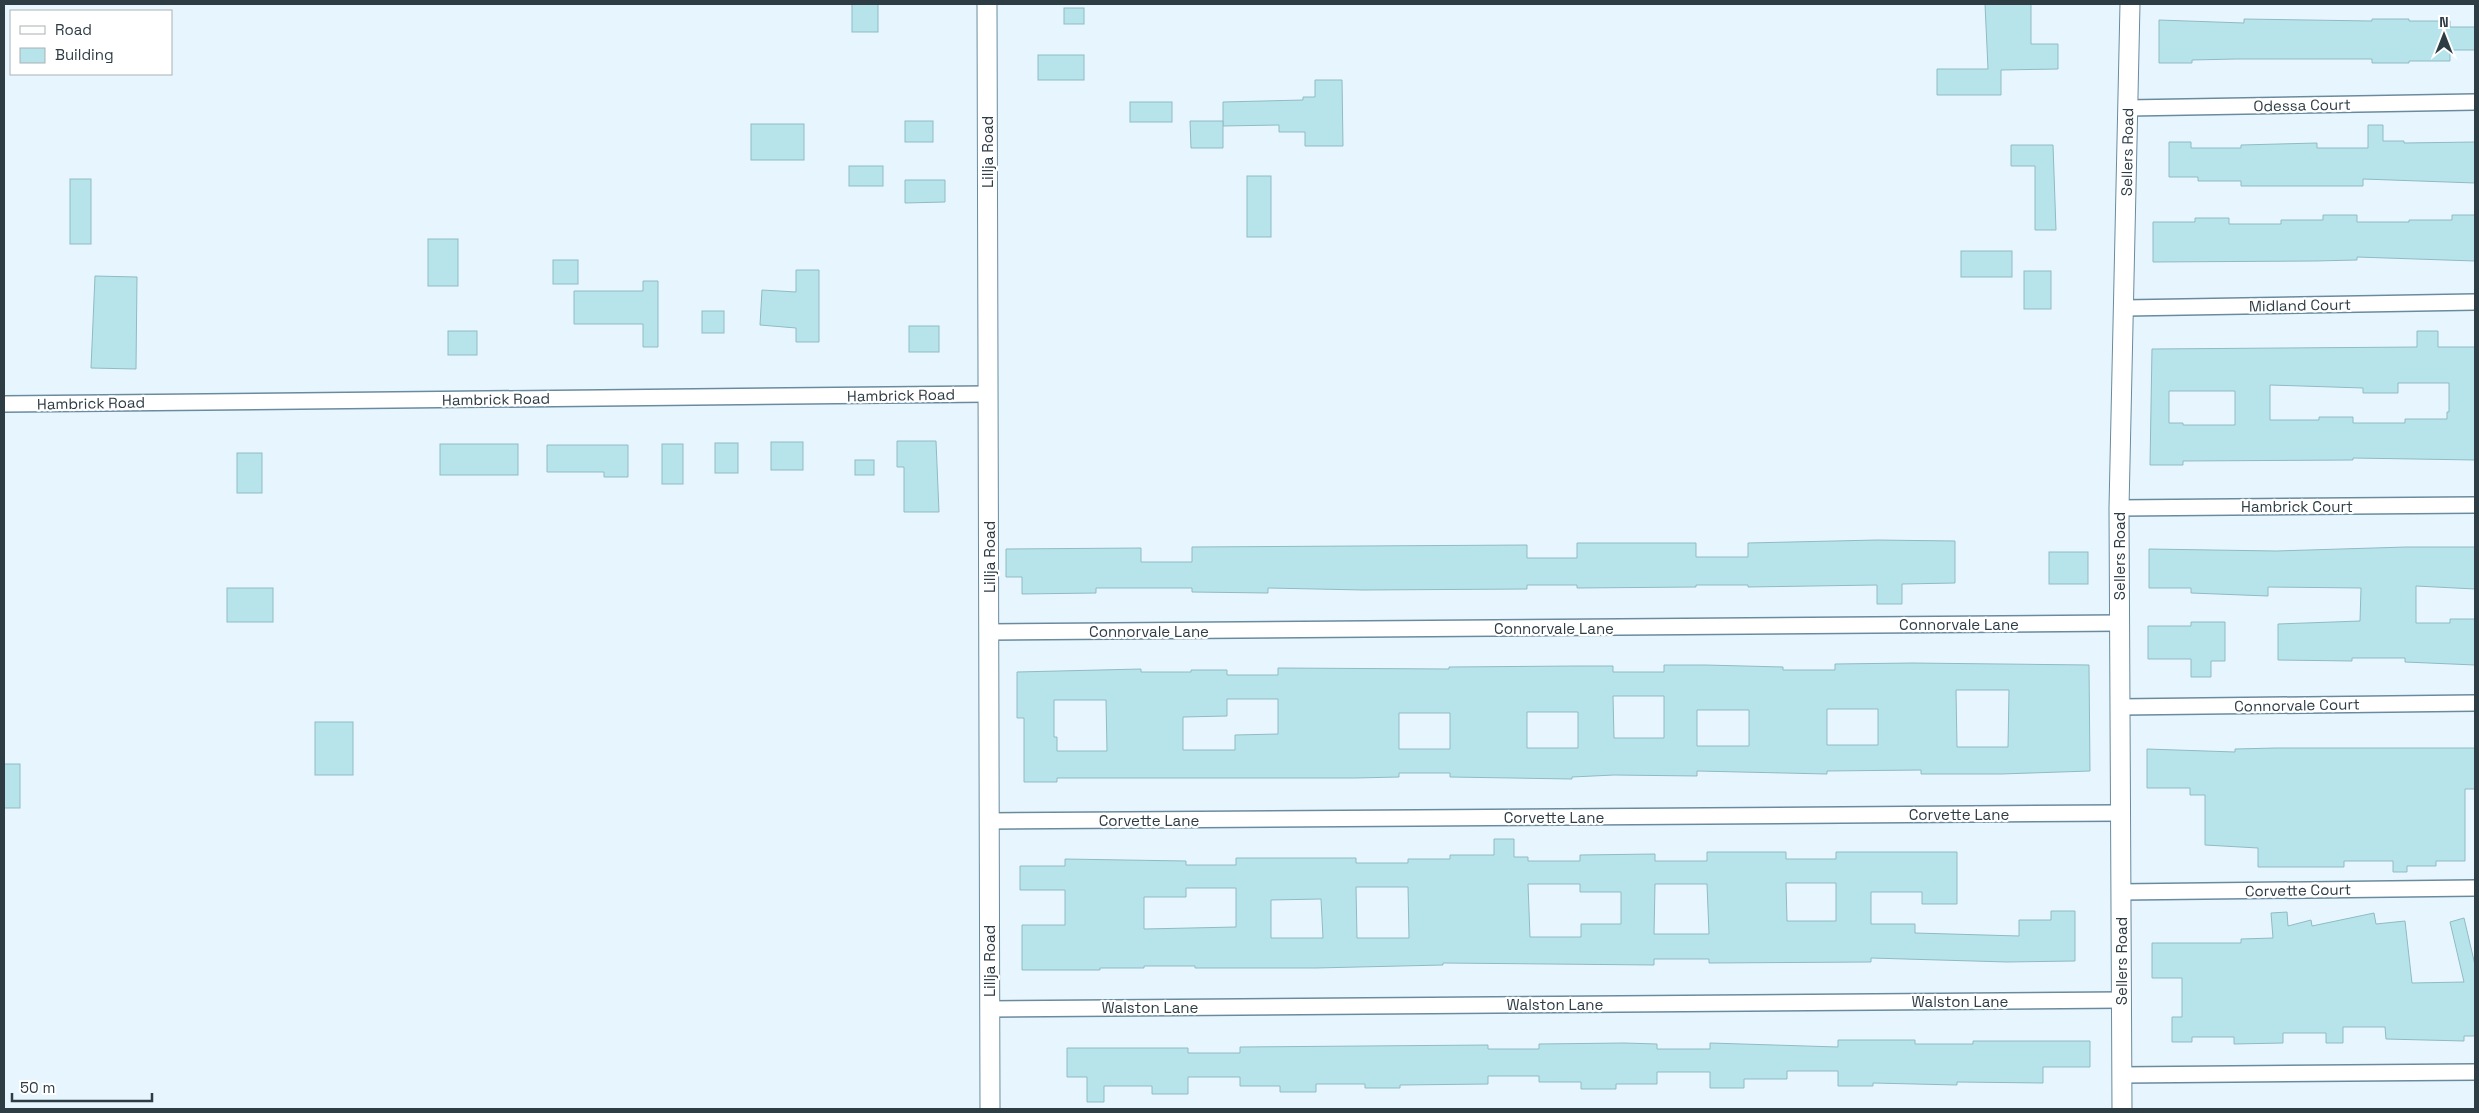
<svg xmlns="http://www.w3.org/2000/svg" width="2479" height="1113" viewBox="0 0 2479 1113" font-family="'Space Grotesk',sans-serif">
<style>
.building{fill:#b7e3eb;stroke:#90bbc2;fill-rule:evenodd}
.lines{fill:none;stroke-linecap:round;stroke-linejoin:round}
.minor-casing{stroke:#6a8b9e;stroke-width:18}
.tertiary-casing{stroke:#6a8b9e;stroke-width:21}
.minor{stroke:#fff;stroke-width:15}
.tertiary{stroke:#fff;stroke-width:19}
.labels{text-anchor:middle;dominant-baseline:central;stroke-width:4.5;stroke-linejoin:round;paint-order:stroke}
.street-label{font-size:15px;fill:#2e3c44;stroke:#fff}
</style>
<rect width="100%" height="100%" fill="#e7f6fe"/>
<!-- building -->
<g class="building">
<rect x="852" y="4" width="26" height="28"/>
<polygon points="1985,4 2031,4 2031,44 2058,44 2058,69 2001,70 2001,95 1937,95 1937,69 1988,69"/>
<rect x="1064" y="8" width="20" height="16"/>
<polygon points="2244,19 2372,21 2372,19 2409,19 2409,21 2450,21 2450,27 2475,27 2475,50 2450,50 2450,61 2409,61 2409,63 2372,63 2372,59 2236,59 2192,60 2192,63 2159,63 2159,20 2244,23"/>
<rect x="1038" y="55" width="46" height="25"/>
<polygon points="1315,80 1342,80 1343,146 1305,146 1305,132 1279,132 1279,125 1223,126 1223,102 1303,100 1303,97 1315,97"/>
<rect x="1130" y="102" width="42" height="20"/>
<rect x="905" y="121" width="28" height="21"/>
<polygon points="1190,121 1223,121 1223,148 1191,148"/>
<rect x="751" y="124" width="53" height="36"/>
<polygon points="2368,125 2383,125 2383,141 2404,141 2404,143 2475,142 2475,183 2363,179 2363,186 2241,186 2241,181 2198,181 2198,177 2169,177 2169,142 2191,142 2191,148 2241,148 2241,145 2317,143 2317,148 2368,148"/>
<polygon points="2011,145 2053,145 2056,230 2035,230 2035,166 2011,166"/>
<rect x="849" y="166" width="34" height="20"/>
<rect x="1247" y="176" width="24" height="61"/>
<rect x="70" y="179" width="21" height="65"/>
<polygon points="905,180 945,180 945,202 905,203"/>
<polygon points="2323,215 2357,215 2357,222 2409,222 2409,220 2452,220 2452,215 2475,215 2475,261 2357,257 2357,260 2315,261 2153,262 2153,222 2195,222 2195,218 2229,218 2229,224 2281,224 2281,220 2323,220"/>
<rect x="428" y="239" width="30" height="47"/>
<rect x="1961" y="251" width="51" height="26"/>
<rect x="553" y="260" width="25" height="24"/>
<polygon points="796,270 819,270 819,342 796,342 796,328 760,325 762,290 796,292"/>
<rect x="2024" y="271" width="27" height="38"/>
<polygon points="95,276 137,277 136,369 91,368"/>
<polygon points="643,281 658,281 658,347 643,347 643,324 574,324 574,291 643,291"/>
<rect x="702" y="311" width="22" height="22"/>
<rect x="909" y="326" width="30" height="26"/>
<rect x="448" y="331" width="29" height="24"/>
<path d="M2417,331H2438V347H2475V460L2353,458V460L2183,461V465H2150L2152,349L2417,347ZM2398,383H2449V412H2447V419H2405V423H2353V417H2319V420H2270V385L2363,388V393H2398ZM2169,391H2235V425H2183V423H2169Z"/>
<polygon points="897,441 936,441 939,512 904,512 904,467 897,467"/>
<rect x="771" y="442" width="32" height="28"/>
<rect x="715" y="443" width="23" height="30"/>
<rect x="440" y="444" width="78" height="31"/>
<rect x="662" y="444" width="21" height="40"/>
<polygon points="547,445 628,445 628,477 604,477 604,472 547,472"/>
<rect x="237" y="453" width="25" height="40"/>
<rect x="855" y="460" width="19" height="15"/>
<polygon points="1877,540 1955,541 1955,583 1902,584 1902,604 1877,604 1877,585 1748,587 1748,585 1696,585 1696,587 1577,588 1577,585 1527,585 1527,589 1363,590 1268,588 1268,593 1192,592 1192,588 1096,588 1096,593 1022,594 1022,577 1006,577 1006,549 1141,548 1141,562 1192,562 1192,547 1527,545 1527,558 1577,558 1577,543 1696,543 1696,557 1748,557 1748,543"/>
<polygon points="2406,547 2475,547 2475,589 2416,586 2416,623 2450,623 2450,619 2475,619 2475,665 2405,662 2405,658 2352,658 2352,661 2278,660 2278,624 2360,621 2361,588 2268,587 2268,596 2191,593 2191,588 2149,588 2149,549 2276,551"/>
<rect x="2049" y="552" width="39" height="32"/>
<rect x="227" y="588" width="46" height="34"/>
<polygon points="2191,622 2225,622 2225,661 2211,661 2211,677 2191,677 2191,659 2148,659 2148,626 2191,626"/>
<path d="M1912,663L2089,665L2090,771L2001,774H1921V770L1827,771V774L1697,771V776L1614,775L1572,777V779L1450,777V773H1399V777L1355,778H1057V782H1024V718H1017V672L1141,669V672H1191V670H1227V675H1278V668L1449,669V667L1577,666H1613V672H1664V665H1705L1783,667V670H1835V664ZM1956,690H2009L2008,747H1957ZM1613,696H1664V738H1614ZM1227,699H1278V734L1235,735V750H1183V717L1227,716ZM1054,700H1106L1107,751H1057V737H1054ZM1827,709H1878V745H1827ZM1697,710H1749V746H1697ZM1527,712H1578V748H1527ZM1399,713H1450V749H1399Z"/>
<rect x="315" y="722" width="38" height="53"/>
<polygon points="2276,748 2475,748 2475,789 2465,789 2465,861 2436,861 2436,866 2407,866 2407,872 2393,872 2393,861 2344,861 2344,867 2258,867 2258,848 2205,845 2205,795 2190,795 2190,788 2147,788 2147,749 2235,752 2235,749"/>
<rect x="4" y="764" width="16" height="44"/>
<path d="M1494,839H1514V857H1528V861H1580V855L1655,854V861H1707V852H1786V859H1836V852H1957V904H1922V892H1871V924H1915V933L2019,936V920H2051V911H2075V961L2007,962L1871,958V962L1709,963V959H1654V965L1443,963V965L1316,968H1195V966H1144V968H1100V970H1022V925H1065V890H1020V866H1065V859L1186,861V865H1236V858H1356V863H1408V859H1450V855H1494ZM1786,883H1836V921H1787ZM1528,884H1580V892H1621V924H1581V937H1530ZM1655,884H1707L1709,934H1654ZM1356,887H1408L1409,938H1357ZM1186,888H1236V927L1144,929V897H1186ZM1321,899L1323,938H1271V900Z"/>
<polygon points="2287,912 2288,926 2311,920 2312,926 2374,913 2376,924 2405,921 2412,983 2464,982 2450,922 2464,918 2475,965 2475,1036 2464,1036 2464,1041 2386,1039 2385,1027 2343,1027 2343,1043 2326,1043 2326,1033 2283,1033 2283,1043 2234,1044 2234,1037 2192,1037 2192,1042 2172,1042 2172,1017 2182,1017 2182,978 2152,978 2152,943 2241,943 2241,939 2273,938 2271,913"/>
<polygon points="1838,1040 1915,1040 1915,1044 1973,1044 1973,1041 2090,1041 2090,1067 2043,1067 2043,1083 1957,1082 1957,1085 1873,1083 1873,1086 1838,1086 1838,1071 1787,1071 1787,1079 1744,1079 1744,1088 1710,1088 1710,1072 1657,1072 1657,1084 1616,1084 1616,1089 1581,1089 1581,1082 1539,1082 1539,1076 1488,1076 1488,1084 1400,1085 1400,1088 1365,1088 1365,1084 1316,1084 1316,1092 1280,1092 1280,1086 1240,1086 1240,1077 1188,1077 1188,1094 1152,1094 1152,1086 1104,1086 1104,1102 1087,1102 1087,1077 1067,1077 1067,1048 1188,1048 1188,1053 1240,1053 1240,1047 1488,1045 1488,1049 1539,1049 1539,1044 1624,1043 1657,1044 1657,1049 1710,1049 1710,1043 1838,1047"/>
</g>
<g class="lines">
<defs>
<g id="minor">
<polyline points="2128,108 2475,102"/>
<polyline points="2125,308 2475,302"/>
<polyline points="4,404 988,394"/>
<polyline points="2119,508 2475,505"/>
<polyline points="989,632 2119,623"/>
<polyline points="2120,707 2475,703"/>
<polyline points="988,821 2120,813"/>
<polyline points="2121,892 2475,888"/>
<polyline points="990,1009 2121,1000"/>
<polyline points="2122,1075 2475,1072"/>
</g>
<g id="tertiary">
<polyline points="987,4 990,1109"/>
<polyline points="2122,1109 2119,508 2130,4"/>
</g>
</defs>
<!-- minor casing -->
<use href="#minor" class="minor-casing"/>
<!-- tertiary casing -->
<use href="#tertiary" class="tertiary-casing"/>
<!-- minor -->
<use href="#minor" class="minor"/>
<!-- tertiary -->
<use href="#tertiary" class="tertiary"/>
</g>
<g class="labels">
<!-- street labels -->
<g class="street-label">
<text transform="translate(2302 105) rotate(-1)">Odessa Court</text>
<text transform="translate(987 152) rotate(-90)">Lillja Road</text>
<text transform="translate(2127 152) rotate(-89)">Sellers Road</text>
<text transform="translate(2300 305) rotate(-1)">Midland Court</text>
<text transform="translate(901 395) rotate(-1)">Hambrick Road</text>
<text transform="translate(496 399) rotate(-1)">Hambrick Road</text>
<text transform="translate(91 403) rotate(-1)">Hambrick Road</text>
<text x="2297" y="506">Hambrick Court</text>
<text transform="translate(2119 556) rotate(-90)">Sellers Road</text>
<text transform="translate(989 557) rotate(-90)">Lillja Road</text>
<text x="1959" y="624">Connorvale Lane</text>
<text x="1554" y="628">Connorvale Lane</text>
<text x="1149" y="631">Connorvale Lane</text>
<text transform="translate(2297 705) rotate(-1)">Connorvale Court</text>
<text x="1959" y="814">Corvette Lane</text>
<text x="1554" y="817">Corvette Lane</text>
<text x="1149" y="820">Corvette Lane</text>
<text transform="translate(2298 890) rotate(-1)">Corvette Court</text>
<text transform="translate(989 961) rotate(-90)">Lillja Road</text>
<text transform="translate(2121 961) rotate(-90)">Sellers Road</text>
<text x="1960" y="1001">Walston Lane</text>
<text x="1555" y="1004">Walston Lane</text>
<text x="1150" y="1007">Walston Lane</text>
</g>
</g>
<!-- border -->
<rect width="2479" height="1113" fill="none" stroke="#2e3c44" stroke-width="10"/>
<!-- legend -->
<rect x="10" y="10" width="162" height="65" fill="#ffffff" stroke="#abb1b4"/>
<rect x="20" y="26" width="25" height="8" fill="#ffffff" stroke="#abb1b4"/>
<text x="55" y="35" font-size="15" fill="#2e3c44">Road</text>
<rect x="20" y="48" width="25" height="15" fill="#b7e3eb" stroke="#abb1b4"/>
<text x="55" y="60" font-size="15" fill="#2e3c44">Building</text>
<!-- north arrow -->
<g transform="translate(2444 35)" stroke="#ffffff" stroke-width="4" paint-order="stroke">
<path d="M0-4L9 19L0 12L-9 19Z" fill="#2e3c44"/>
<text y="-8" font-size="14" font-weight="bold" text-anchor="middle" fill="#2e3c44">N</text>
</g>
<!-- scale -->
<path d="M12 1093v8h140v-8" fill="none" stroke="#2e3c44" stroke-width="2.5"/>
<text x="20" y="1093" font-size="15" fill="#2e3c44" stroke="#ffffff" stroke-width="4" paint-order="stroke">50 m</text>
</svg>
